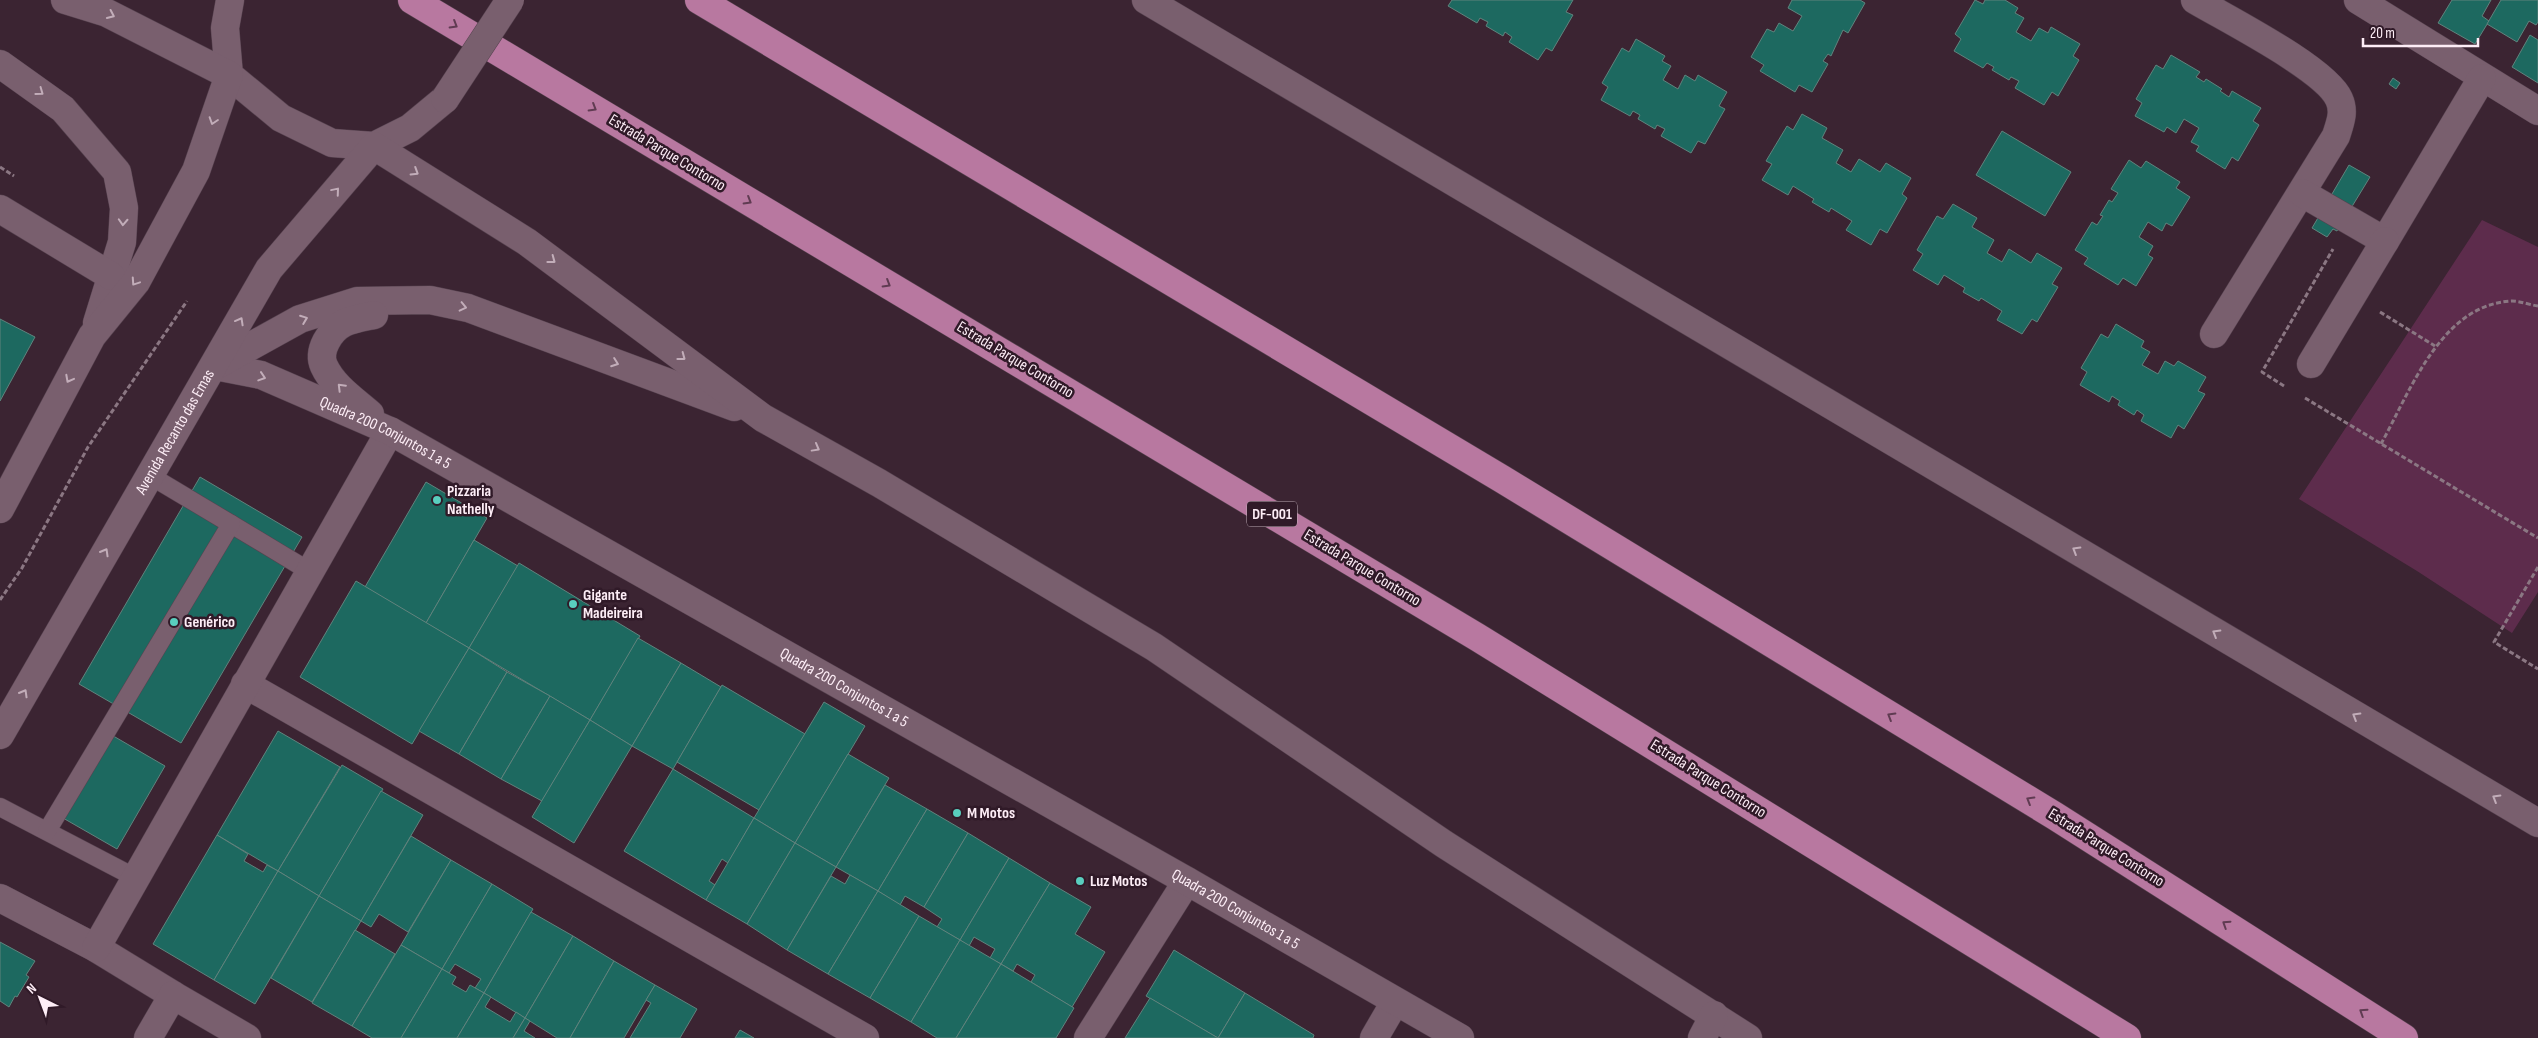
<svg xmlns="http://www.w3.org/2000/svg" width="2538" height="1038" viewBox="0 0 2538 1038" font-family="'Sofia Sans Condensed',sans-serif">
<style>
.green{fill:#5d2c4c}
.building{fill:#1d6960;stroke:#60837d}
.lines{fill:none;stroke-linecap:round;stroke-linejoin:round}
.lane-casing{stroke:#56424f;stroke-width:19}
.street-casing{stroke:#56424f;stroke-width:29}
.secondary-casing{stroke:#56424f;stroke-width:29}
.highway-casing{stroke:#56424f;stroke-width:29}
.path{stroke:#8b7783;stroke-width:3;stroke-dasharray:5 2.5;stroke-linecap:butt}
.lane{stroke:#795f6e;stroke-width:18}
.street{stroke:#795f6e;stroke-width:28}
.secondary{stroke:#795f6e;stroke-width:28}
.highway{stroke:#b878a0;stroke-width:28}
.secondary-bridge-casing{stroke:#56424f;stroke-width:29;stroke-linecap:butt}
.secondary-bridge{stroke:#795f6e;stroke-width:28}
.oneway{stroke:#c2adb9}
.oneway2{stroke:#603b52}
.poi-dot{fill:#59cebe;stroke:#301a28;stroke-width:2}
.labels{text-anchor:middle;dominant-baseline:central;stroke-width:5;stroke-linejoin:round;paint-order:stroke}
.shield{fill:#301a28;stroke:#c0aeb8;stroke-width:1}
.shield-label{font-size:15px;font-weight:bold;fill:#fdedf6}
.street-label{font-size:16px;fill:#fdedf6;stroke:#301a28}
.poi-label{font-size:16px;font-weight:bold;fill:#fdedf6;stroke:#301a28;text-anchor:start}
</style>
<rect width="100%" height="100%" fill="#3b2432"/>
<!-- green -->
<polygon class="green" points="2482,220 2538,247 2538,592 2512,633 2417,571 2299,499"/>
<!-- building -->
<g class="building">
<polygon points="1452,0 1573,0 1566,12 1573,15 1552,51 1546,48 1538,60 1509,42 1512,37 1505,32 1503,36 1486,26 1488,22 1480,18 1477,23 1448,6"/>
<polygon points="1792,0 1860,0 1865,3 1848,33 1843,30 1831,56 1828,54 1823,61 1828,64 1812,92 1799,85 1795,92 1760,71 1764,65 1751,57 1767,29 1774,32 1779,23 1793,31 1802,16 1788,8"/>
<polygon points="1975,0 1983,4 1985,0 2005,0 2018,8 2015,13 2024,18 2016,32 2031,41 2039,28 2048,33 2051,27 2080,44 2073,56 2079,60 2058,96 2052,92 2044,105 2015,88 2019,81 2011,77 2009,80 1992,70 1994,67 1987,63 1983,68 1954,51 1961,39 1955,34"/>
<polygon points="2452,0 2491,0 2482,16 2489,21 2475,44 2438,23"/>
<polygon points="2501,0 2538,0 2538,22 2536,25 2529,21 2517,42 2487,24"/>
<polygon points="2530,35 2538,40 2538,83 2512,67"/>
<polygon points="1636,39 1665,56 1662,61 1671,66 1663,80 1678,89 1685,75 1695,81 1698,75 1727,92 1719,106 1725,109 1705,144 1698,141 1691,153 1661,136 1665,129 1657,125 1655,129 1638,119 1640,115 1633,111 1630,116 1601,100 1608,87 1602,83 1622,48 1629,52"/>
<polygon points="2171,55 2200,72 2196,77 2204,82 2206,79 2222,89 2220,91 2229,97 2232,91 2261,108 2253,121 2259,125 2238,161 2232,157 2225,169 2196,151 2199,146 2191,142 2199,128 2184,119 2176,133 2167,127 2164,132 2135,116 2142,103 2136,99 2156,65 2163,69"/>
<polygon points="2393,78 2400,83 2396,89 2389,84"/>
<polygon points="1802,114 1827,128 1822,138 1843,150 1836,163 1851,172 1859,159 1880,172 1886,163 1911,178 1902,194 1907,198 1887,233 1880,229 1871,245 1846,230 1852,221 1831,208 1829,212 1812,202 1814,199 1793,186 1788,195 1762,180 1772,164 1766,161 1787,126 1793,130"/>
<polygon points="2002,131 2071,172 2045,216 1976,175"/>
<polygon points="2129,160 2141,168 2146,161 2180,182 2176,188 2190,197 2172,226 2166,223 2162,231 2148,222 2139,237 2153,246 2148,255 2153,258 2136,286 2123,278 2118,285 2084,264 2088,258 2075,250 2092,222 2097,225 2103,216 2100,215 2109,200 2112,202 2118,193 2111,189"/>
<polygon points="2349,165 2370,177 2337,231 2333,229 2327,237 2312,228"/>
<polygon points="1953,204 1977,218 1972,227 1994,240 1987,253 2002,262 2009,249 2031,263 2037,253 2062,268 2052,284 2058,287 2037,322 2032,319 2022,334 1997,320 2002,311 1981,298 1979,301 1963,292 1965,288 1944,275 1938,285 1913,270 1923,254 1917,250 1937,216 1943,219"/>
<polygon points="0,319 35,337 0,401"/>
<polygon points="2116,324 2144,341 2141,347 2150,352 2142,365 2158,374 2165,361 2174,366 2178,361 2206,377 2198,391 2205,394 2184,429 2178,425 2171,438 2141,421 2144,415 2137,410 2134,415 2118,405 2120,401 2112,396 2109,402 2080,385 2087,372 2081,368 2101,334 2108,338"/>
<polygon points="200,477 302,537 181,743 79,684"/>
<polygon points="426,482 487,518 426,623 365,587"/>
<polygon points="474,540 518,566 469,648 426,623"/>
<polygon points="519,563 640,636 590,720 469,648"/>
<polygon points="356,581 469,648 412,744 300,677"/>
<polygon points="638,638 681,663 632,746 590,720"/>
<polygon points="469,648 507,672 459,754 419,731"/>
<polygon points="681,663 721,687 673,769 632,746"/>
<polygon points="507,672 550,696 501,779 459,754"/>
<polygon points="722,685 805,734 759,810 677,762"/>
<polygon points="550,696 590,720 542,801 501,779"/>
<polygon points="824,702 865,726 795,843 754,818"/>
<polygon points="590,720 632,746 574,843 532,817"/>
<polygon points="103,730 165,766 117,849 56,814"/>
<polygon points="278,731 340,767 278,871 217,835"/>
<polygon points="848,754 889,778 836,867 795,843"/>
<polygon points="342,765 383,789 319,896 278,871"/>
<polygon points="673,769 754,818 728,863 722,859 709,881 715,885 706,900 624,851"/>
<polygon points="885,785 927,809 878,891 836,867"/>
<polygon points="381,791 423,815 361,921 319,896"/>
<polygon points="927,809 968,833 924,907 905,896 900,905 878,891"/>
<polygon points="754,818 795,843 747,924 706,900"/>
<polygon points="968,833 1009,858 960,940 937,927 942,919 924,907"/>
<polygon points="217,835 248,854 244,861 263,872 267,865 278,871 214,980 153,944"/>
<polygon points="411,836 451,860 408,932 379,914 371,927 361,921"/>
<polygon points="795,843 836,867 787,950 747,924"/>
<polygon points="1009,858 1050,883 1001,964 990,958 995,949 974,937 969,946 960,940"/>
<polygon points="451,860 492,884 442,969 401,945"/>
<polygon points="278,871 319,896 255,1004 214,980"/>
<polygon points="850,875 878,891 828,974 787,950 831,876 845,884"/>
<polygon points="1050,883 1091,907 1075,934 1105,952 1072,1007 1031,982 1035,975 1017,964 1013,971 1001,964"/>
<polygon points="492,884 533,909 484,993 475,988 481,979 455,964 449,973 442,969"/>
<polygon points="878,891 919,916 870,998 828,974"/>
<polygon points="319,896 361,921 312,1002 271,978"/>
<polygon points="531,912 573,936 525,1018 484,993"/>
<polygon points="919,916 960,940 911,1022 870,998"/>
<polygon points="355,930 395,954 352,1026 312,1003"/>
<polygon points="573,936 614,961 570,1038 557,1038 525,1018"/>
<polygon points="960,940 1001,964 956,1038 937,1038 911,1022"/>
<polygon points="0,942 35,961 26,975 29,977 17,997 15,996 9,1007 0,1001"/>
<polygon points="401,945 442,969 401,1038 372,1038 352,1026"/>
<polygon points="1174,950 1245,993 1218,1038 1146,996"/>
<polygon points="614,961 655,985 624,1038 570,1038"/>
<polygon points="1001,964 1074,1008 1056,1038 956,1038"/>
<polygon points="442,969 456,977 452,984 466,992 470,985 484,993 457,1038 401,1038"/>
<polygon points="655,985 697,1009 680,1038 630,1038 651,1003 646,1000"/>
<polygon points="484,993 491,997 485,1007 510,1022 516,1012 525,1018 513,1038 457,1038"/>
<polygon points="1245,993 1314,1035 1313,1038 1218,1038"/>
<polygon points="1150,998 1218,1038 1125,1038"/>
<polygon points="525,1018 530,1021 524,1031 535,1038 513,1038"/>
<polygon points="740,1030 754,1038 735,1038"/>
</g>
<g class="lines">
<defs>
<g id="lane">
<polyline points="231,524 309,571"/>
<polyline points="0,807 136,878"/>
<polyline points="47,831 231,524 149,475"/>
</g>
<g id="street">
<path d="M2195,0C2227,19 2326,69 2339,99C2345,112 2340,123 2336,136L2214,334"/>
<polyline points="2358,0 2538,111"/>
<polyline points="2302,193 2385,241 2482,78"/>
<polyline points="2311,364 2385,241"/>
<polyline points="245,684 865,1038"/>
<polyline points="0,898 96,948 173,995"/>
<polyline points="96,948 390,431"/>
<polyline points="148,1038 173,995 247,1038"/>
<polyline points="1088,1038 1187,881"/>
<polyline points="1374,1038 1395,1002"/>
</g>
<g id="secondary">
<polyline points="230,0 225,28 229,75 281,118 332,143 374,146 410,128 445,99"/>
<polyline points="1146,0 2538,823"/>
<polyline points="0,64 63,109 117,172 124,208 122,242 97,323"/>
<polyline points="0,209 111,276"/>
<path id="s1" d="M215,366L261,375L390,431L1187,881L1460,1038"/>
<polyline points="215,366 300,319 357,301 430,300 468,308 734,407"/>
<path d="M370,414C354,400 333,386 324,366C317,351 330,330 344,323C353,319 365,317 374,315"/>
<polyline points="0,509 92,336 136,282 196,171 229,75 107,13 65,0"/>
<path id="s2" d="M0,735L269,269L374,146L527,242L763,418L879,483L1154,647L1444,844L1748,1038"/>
<polyline points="1702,1038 1714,1015"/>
</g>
<g id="highway">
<polyline points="412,0 1477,637 2127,1038"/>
<polyline points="699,0 1502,479 2055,816 2404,1038"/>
</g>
</defs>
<!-- lane casing -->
<use href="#lane" class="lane-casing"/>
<!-- street casing -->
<use href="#street" class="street-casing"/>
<!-- secondary casing -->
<use href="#secondary" class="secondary-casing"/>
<!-- highway casing -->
<use href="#highway" class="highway-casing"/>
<!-- path -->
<g class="path">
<polyline points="0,167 14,176"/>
<polyline points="2380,312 2435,346"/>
<polyline points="2284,386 2262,372 2333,249"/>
<polyline points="2305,398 2538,538"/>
<path d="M2381,444C2410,392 2441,304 2512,301C2520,301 2530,305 2538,306"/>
<polyline points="2538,567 2494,642 2538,669"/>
<polyline points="0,600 22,568 88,447 187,301"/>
</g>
<!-- lane -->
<use href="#lane" class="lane"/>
<!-- street -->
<use href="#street" class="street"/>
<!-- secondary -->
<use href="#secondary" class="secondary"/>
<!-- highway -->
<use href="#highway" class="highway"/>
<defs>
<polyline id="secondary-bridge" points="445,99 510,0"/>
</defs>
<!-- secondary-bridge casing -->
<use href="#secondary-bridge" class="secondary-bridge-casing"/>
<!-- secondary-bridge -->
<use href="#secondary-bridge" class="secondary-bridge"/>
</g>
<!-- one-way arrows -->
<defs><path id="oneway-chevron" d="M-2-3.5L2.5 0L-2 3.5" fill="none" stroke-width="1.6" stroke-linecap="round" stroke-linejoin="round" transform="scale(1.25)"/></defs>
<g class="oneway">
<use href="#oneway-chevron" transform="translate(111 15) rotate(25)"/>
<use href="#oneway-chevron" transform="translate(40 92) rotate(36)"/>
<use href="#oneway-chevron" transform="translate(213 121) rotate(108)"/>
<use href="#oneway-chevron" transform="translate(415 172) rotate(32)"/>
<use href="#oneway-chevron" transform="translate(336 191) rotate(-50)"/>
<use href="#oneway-chevron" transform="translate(123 222) rotate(93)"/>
<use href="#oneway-chevron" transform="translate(552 260) rotate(37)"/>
<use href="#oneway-chevron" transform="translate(135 282) rotate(124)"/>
<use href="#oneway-chevron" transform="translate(463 307) rotate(13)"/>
<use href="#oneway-chevron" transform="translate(304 319) rotate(-21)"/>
<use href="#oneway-chevron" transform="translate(240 321) rotate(-61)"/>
<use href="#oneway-chevron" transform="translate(682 357) rotate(37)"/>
<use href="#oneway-chevron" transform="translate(615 363) rotate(20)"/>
<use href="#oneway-chevron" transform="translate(262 377) rotate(18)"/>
<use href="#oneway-chevron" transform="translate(69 379) rotate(118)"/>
<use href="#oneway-chevron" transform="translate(341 387) rotate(-135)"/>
<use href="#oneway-chevron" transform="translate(816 448) rotate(29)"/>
<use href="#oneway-chevron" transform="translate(2076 550) rotate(-149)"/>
<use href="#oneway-chevron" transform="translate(105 552) rotate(-60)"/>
<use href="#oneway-chevron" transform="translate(2216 633) rotate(-149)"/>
<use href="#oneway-chevron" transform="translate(24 693) rotate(-60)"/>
<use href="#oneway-chevron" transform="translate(2356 716) rotate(-149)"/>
<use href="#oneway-chevron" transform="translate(2496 798) rotate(-149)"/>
</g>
<g class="oneway2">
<use href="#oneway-chevron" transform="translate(454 25) rotate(31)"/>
<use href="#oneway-chevron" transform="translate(593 108) rotate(31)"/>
<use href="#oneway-chevron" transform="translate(748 201) rotate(31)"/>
<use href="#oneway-chevron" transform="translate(887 284) rotate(31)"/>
<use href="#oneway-chevron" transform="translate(1891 716) rotate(-149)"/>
<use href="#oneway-chevron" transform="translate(2030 800) rotate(-149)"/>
<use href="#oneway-chevron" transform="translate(2226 924) rotate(-147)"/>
<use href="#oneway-chevron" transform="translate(2363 1012) rotate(-147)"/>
</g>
<!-- markers -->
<g class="poi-dot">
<circle cx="437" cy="500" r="5"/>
<circle cx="573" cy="604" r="5"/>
<circle cx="174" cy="622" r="5"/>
<circle cx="957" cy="813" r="5"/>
<circle cx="1080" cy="881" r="5"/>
</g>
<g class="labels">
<!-- shield labels -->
<rect class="shield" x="1247" y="501.5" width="50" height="25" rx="4"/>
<g class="shield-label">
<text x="1272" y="514">DF-001</text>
</g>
<!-- street labels -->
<g class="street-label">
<text transform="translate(667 153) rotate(31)">Estrada Parque Contorno</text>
<text transform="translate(1015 360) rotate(31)">Estrada Parque Contorno</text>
<text stroke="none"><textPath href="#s2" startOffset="350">Avenida Recanto das Emas</textPath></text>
<text stroke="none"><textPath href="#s1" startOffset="184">Quadra 200 Conjuntos 1 a 5</textPath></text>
<text transform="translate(1362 568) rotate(31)">Estrada Parque Contorno</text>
<text stroke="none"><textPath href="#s1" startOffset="709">Quadra 200 Conjuntos 1 a 5</textPath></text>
<text transform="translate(1708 779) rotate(32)">Estrada Parque Contorno</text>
<text transform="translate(2106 848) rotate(32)">Estrada Parque Contorno</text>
<text stroke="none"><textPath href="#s1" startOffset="1159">Quadra 200 Conjuntos 1 a 5</textPath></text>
</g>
<!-- poi labels -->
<g class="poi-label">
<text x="447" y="491">Pizzaria<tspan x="447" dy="18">Nathelly</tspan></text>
<text x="583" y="595">Gigante<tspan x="583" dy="18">Madeireira</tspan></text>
<text x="184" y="622">Genérico</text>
<text x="967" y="813">M Motos</text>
<text x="1090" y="881">Luz Motos</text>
</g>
</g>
<!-- north arrow -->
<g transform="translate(40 998) rotate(318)" stroke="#301a28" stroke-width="4" paint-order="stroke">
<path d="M0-4L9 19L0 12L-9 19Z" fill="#fdedf6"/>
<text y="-8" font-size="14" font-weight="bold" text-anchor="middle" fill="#fdedf6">N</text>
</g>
<!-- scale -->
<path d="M2363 38v8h115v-8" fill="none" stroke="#fdedf6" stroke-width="2.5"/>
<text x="2370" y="38" font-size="15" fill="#fdedf6" stroke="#301a28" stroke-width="4" paint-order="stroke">20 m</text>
</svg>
